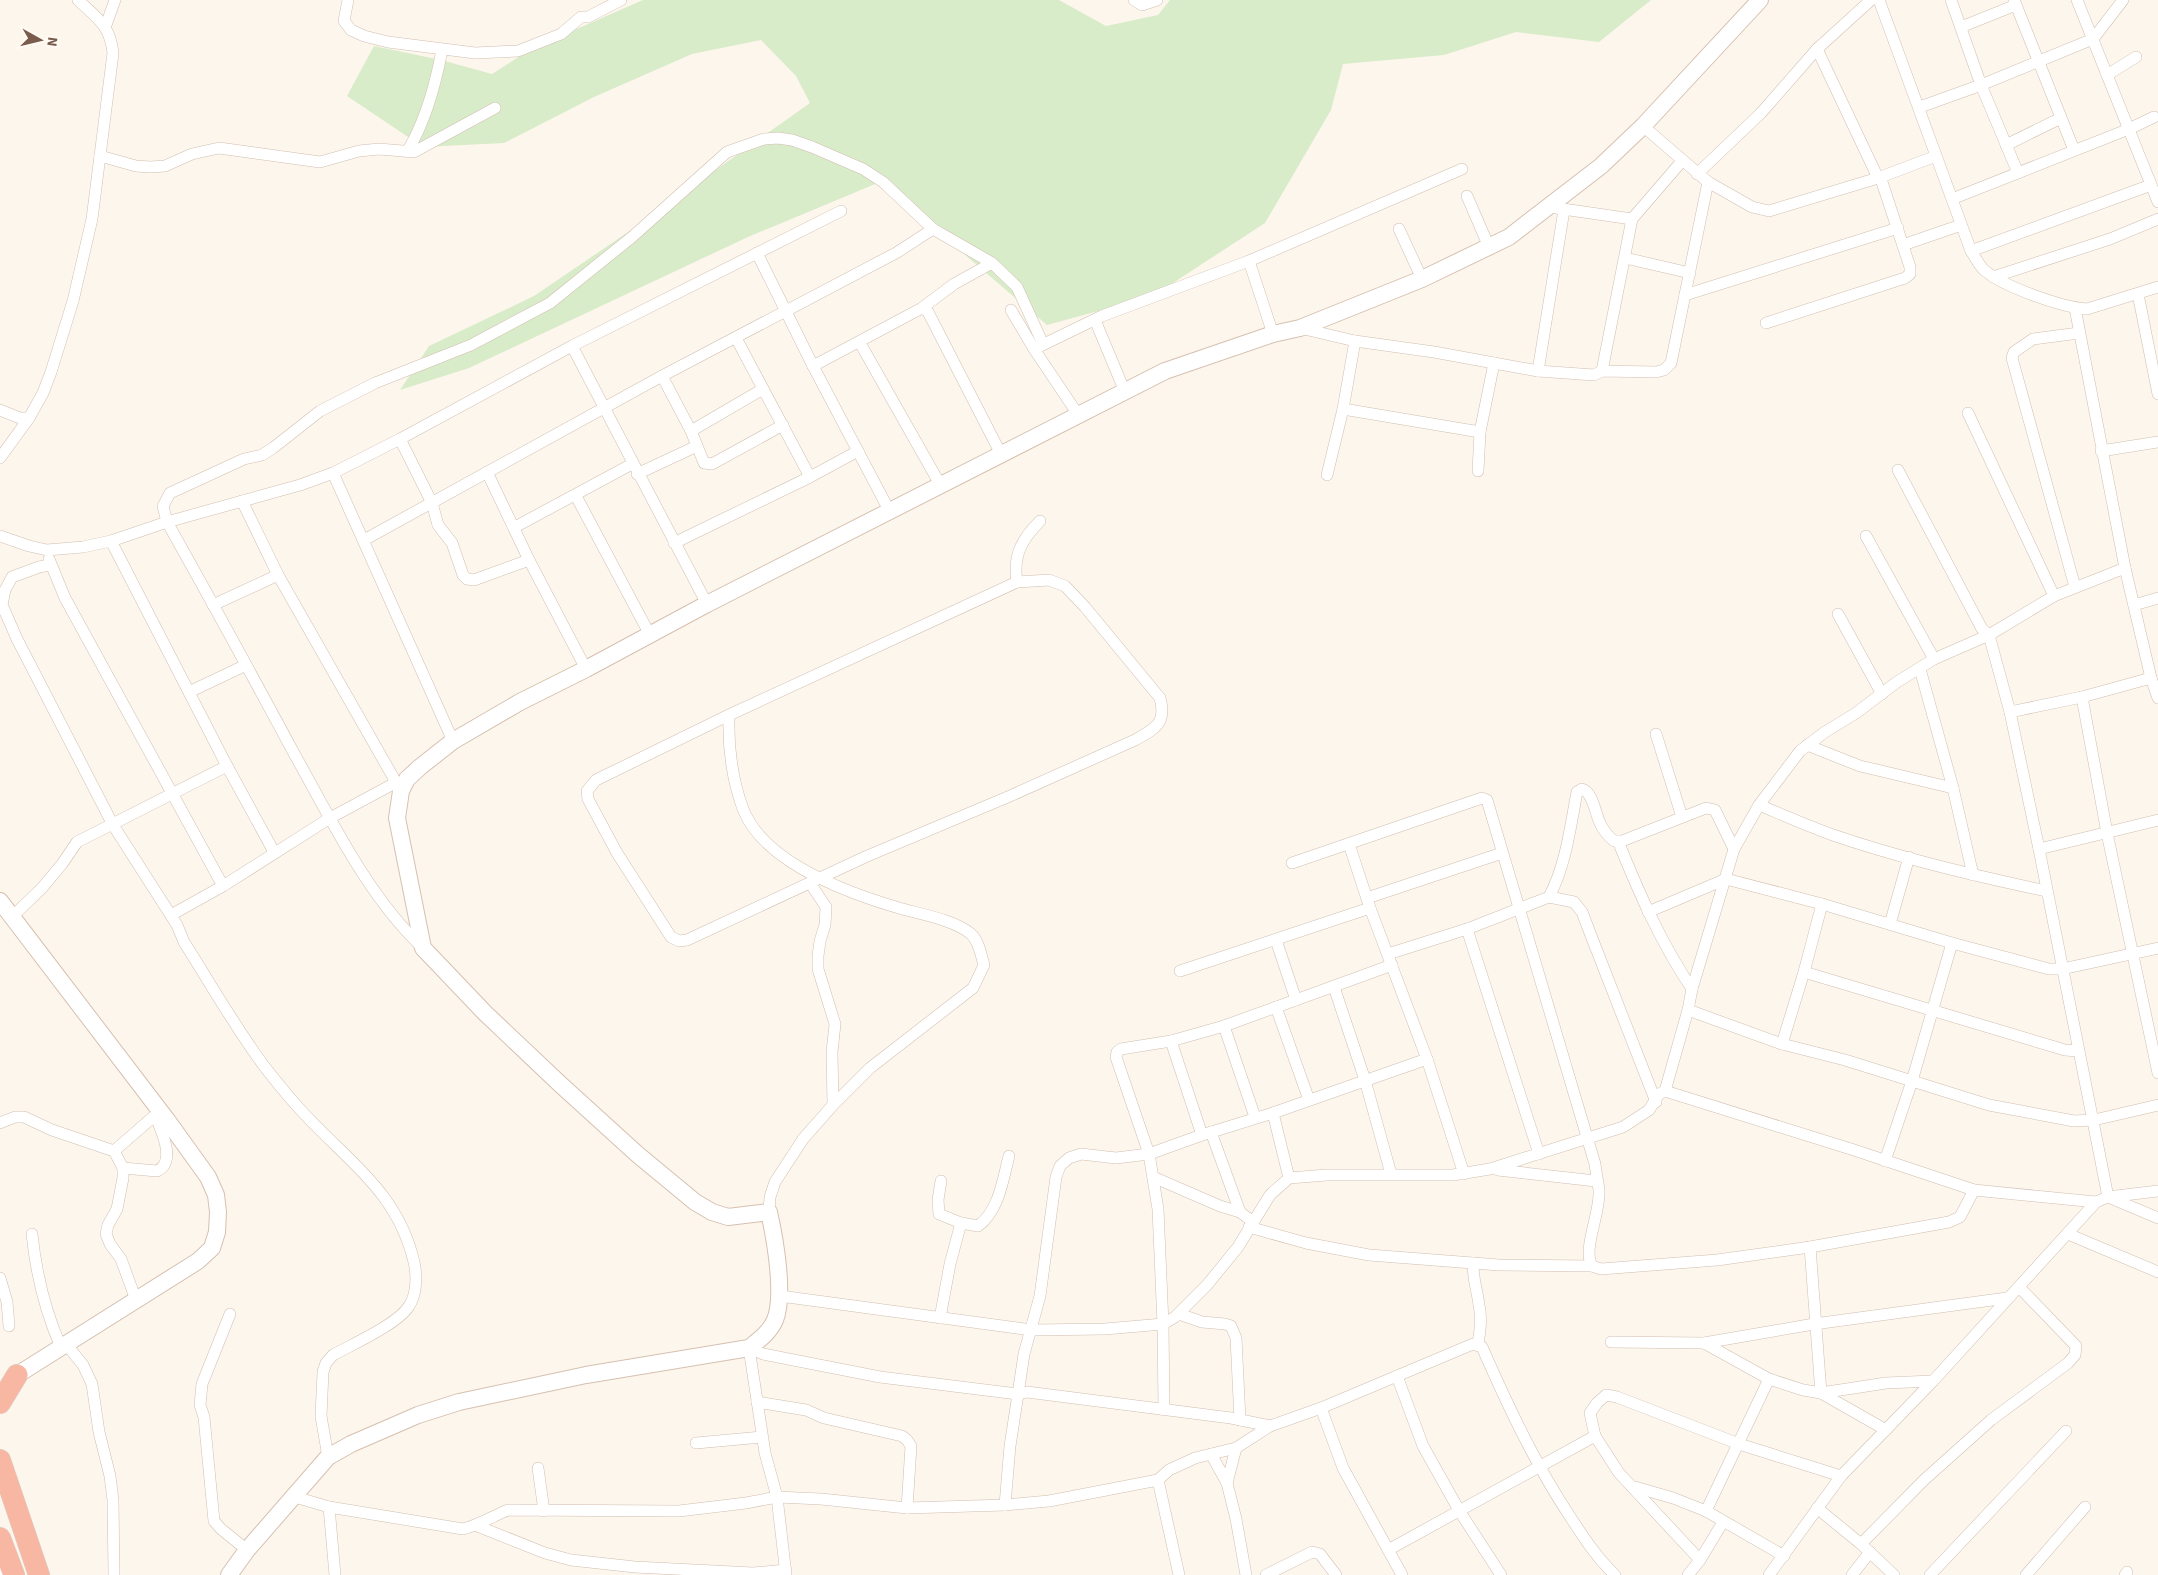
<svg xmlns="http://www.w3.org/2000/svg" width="2158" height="1575" viewBox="0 0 2158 1575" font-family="'Source Sans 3',sans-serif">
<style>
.green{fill:#d8ecc9}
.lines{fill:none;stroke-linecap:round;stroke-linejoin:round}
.street-casing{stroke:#d1beb0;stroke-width:12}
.secondary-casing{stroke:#d6c0b0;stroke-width:18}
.highway-casing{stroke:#dad1cd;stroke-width:22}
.street{stroke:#fff;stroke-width:11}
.secondary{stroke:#fff;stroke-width:16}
.highway{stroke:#f7b7a3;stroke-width:21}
</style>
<rect width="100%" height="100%" fill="#fdf6ec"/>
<!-- green -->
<polygon class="green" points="643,0 1059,0 1106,26 1158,15 1170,0 1651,0 1599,42 1516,32 1444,55 1343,64 1331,110 1265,223 1153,296 1047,325 880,182 748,237 469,368 400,390 429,346 534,296 634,228 810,103 796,76 761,40 692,54 594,97 504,143 423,147 347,96 374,46 441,60 492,74 531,49"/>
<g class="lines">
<defs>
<g id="street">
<polyline points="348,0 344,21 351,30 364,36 388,42 475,53 518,51 561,34 581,17 588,17 621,0"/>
<polyline points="1134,0 1142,5 1157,0"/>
<path d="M1879,0L1971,251C1975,257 1979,265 1984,270C2004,287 2061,307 2087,309L2158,287"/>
<polyline points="1951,0 1981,85 2018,173"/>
<polyline points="2014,0 2074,150"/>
<polyline points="2077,0 2158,202"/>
<polyline points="106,25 115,0"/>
<polyline points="1961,27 2016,5"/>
<polyline points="1817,49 1878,178"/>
<polyline points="2107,75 2136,57"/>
<polyline points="1920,107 1981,85 2093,39 2123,0"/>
<polyline points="1643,126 1708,182 1752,207 1769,211 1878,178 1936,156"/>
<polyline points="2006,145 2061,118"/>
<path d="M408,150C425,122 436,82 442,50"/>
<polyline points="100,156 136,166 150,167 165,166 192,154 219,148 320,162 359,151 379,149 414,152 495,108"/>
<polyline points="1697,174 1761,113 1817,49 1871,0"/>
<polyline points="1467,196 1489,247"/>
<polyline points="1952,199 2129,129 2154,117"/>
<polyline points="1556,208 1632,219"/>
<polyline points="1399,229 1422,279"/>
<polyline points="1903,245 1961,225"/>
<polyline points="1971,251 2151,185"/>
<polyline points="757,253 813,366 890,512"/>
<polyline points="1625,258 1690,273"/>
<polyline points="1249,261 1273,334"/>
<polyline points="1993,277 2110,239 2158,219"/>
<polyline points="2138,294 2158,394"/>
<polyline points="1685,295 1898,228"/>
<polyline points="922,308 928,312 1002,456"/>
<polyline points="2075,308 2125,568 2151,678 2158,698"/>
<polyline points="1011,310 1034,349 1079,416"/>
<polyline points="1095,320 1125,392"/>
<polyline points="1766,323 1905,278 1910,274 1910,267 1880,176"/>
<polyline points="1300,328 1355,341 1434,352 1538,371 1594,375 1602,371 1656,372 1664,370 1671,363 1708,182"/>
<polyline points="736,338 810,477"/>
<polyline points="860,343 941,486"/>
<polyline points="572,346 707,604"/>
<polyline points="1034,349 1102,316 1249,261 1462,169"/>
<polyline points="813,366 922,308 954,284 992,263"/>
<polyline points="1538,371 1564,210"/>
<polyline points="1602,371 1632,219 1682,161"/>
<polyline points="662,376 691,431 704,463 712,464 783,425"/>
<polyline points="1343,409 1480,432"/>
<polyline points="0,410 20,418 29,418"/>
<polyline points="1968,413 2054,596"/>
<polyline points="691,431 763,389"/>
<polyline points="400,439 432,503 438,525 452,543 463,575 467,579 474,580 529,560"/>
<polyline points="2101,451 2158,442"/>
<path d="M0,458L29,418L43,393L51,372L73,301L92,219L113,53C110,25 97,18 78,0"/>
<polyline points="1898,470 1982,629 1989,635 2010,712 2039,849 2108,1197 2158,1218"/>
<polyline points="1478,471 1480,432 1494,363"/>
<polyline points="487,472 529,560 586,669"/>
<polyline points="333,473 453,741"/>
<polyline points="637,474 697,446"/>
<polyline points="1327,475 1343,409 1355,341"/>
<polyline points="576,496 650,635"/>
<polyline points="242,501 278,575 401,791"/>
<polyline points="515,527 632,464"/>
<polyline points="0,536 29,546 47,550 83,547 111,541 167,522 300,485 333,473 400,439 572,346 841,211"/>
<polyline points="1866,536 1934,659"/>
<polyline points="364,540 662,376 896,253 933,229"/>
<polyline points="111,541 227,766 274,852"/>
<polyline points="674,543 810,477 858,451"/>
<polyline points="49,559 65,598 223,886"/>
<path d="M50,565L39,567L12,577L5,590L2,605L17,639L113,825L177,925L184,942C210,983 235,1027 264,1066C275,1080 286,1094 298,1107C344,1159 397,1189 414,1262C417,1275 417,1294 409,1306C398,1324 353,1344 333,1355L326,1363L323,1372L321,1416L328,1457"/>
<path d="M1049,580L1065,586L1085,607L1160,698C1167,723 1155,729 1135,740L1010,796L865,857L687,940L679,941L671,937L617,853L588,799L587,791L596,780L729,715L1017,582Z"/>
<path d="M1017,582C1013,556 1021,540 1040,521"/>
<polyline points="2075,587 2012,358 2014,352 2033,339 2079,333"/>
<polyline points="213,605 278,575"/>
<polyline points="2134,605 2158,598"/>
<polyline points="1838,614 1882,694"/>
<polyline points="1920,669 1953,788 1973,875"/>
<polyline points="189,692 246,665"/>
<polyline points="2082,697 2107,833 2158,1073"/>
<polyline points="2010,712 2082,697 2151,678"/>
<path d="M729,715C728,746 732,779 743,809C764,863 848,893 899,908C920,914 955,920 971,934C979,941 981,955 984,965L973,988L870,1068L833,1105L803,1139L775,1182L770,1197L769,1212"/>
<polyline points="1656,734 1682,817"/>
<polyline points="1807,745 1860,766 1953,788"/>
<path d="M1759,805C1783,815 1808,826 1833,835C1903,859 1975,876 2047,891"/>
<path d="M1618,841C1639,893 1661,943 1692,989"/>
<polyline points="1349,844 1370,908 1427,1059 1464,1174"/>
<polyline points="2039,849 2158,820"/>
<path d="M1292,863L1482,798L1487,800L1595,1164C1596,1173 1598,1182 1599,1190C1601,1212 1582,1249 1592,1266"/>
<polyline points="810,883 826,907 825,925 820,941 818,956 818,969 835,1024 832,1052 833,1105"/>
<path d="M1549,897C1566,865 1570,828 1577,792L1582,789C1593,792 1595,813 1600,823C1603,830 1608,836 1614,841H1622L1706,808L1715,810L1734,849"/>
<polyline points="1367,898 1502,853"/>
<polyline points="1648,912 1726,879 1822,904 1952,943 2049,969 2062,969 2158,948"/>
<polyline points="171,915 223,886 330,818 395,783"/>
<polyline points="13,916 42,888 62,864 77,842 227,766"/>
<polyline points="1890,924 1909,857"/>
<polyline points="1467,929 1539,1154"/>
<polyline points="1276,940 1296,1000"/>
<path d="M423,948C369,898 332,821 296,757C254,679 211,600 167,522L163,506L170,493L181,488L244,459L262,455L273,448L320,411L375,383L471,345L550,303L632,237L727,152L764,139L778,138L792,140L812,147L863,169L883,182L933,229L992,263L1017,287L1043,344"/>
<polyline points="1388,954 1467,929 1549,897 1574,902 1582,912 1590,933 1656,1102"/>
<polyline points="1180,971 1370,908"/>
<polyline points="1804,972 2065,1050 2078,1051"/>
<polyline points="1334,987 1365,1080 1391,1174"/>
<polyline points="1276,1007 1309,1100"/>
<polyline points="1688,1010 1782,1044 1845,1060 1989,1105 2074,1121 2094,1120 2158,1105"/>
<polyline points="1224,1026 1255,1117"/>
<polyline points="1171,1041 1202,1135"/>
<polyline points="1782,1044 1804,972 1822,904"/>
<polyline points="1665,1091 1854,1150 1974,1190 2096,1202"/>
<polyline points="1273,1113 1289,1178"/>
<polyline points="0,1123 15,1117 24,1117 52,1130 114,1151 123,1168 123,1178 117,1209 108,1225 106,1234 110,1244 121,1259 136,1300"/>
<polyline points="1211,1132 1240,1212"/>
<polyline points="114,1151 160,1111"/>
<polyline points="1885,1161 1912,1081 1952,943"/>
<path d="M123,1168L157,1171C177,1162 161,1130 155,1115"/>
<polyline points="1498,1170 1596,1181"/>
<polyline points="1153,1177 1220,1206 1240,1212 1253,1222"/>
<path d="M941,1181L938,1200L939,1214L961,1223L978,1226C999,1211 1003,1179 1009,1156"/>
<polyline points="1249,1227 1306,1243 1369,1255 1499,1265 1592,1266 1601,1269 1717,1260 1810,1247 1949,1222 1960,1217 1974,1190"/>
<path d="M32,1234C36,1273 45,1311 61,1347"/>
<polyline points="2068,1234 2158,1272"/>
<polyline points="1810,1247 1821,1393"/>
<path d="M1473,1263C1473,1281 1477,1289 1479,1305C1482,1319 1480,1331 1478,1344"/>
<polyline points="0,1278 7,1302 9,1326"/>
<polyline points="780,1296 1032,1330 1105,1329 1163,1324 1175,1317 1207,1285 1238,1247 1270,1195 1289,1178 1327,1175 1453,1175 1490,1169 1623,1127 1649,1110 1659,1094 1665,1091 1688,1010 1692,989 1734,849 1759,805 1800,751 1825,732 1856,713 1897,682 1934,659 1989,635 2054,596 2125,568"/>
<polyline points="230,1314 202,1384 200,1405 204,1417 214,1521 221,1529 247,1550"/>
<polyline points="1179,1314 1202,1322 1225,1324 1231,1326 1236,1338 1240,1420"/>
<polyline points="940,1318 950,1264 961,1223"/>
<polyline points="1611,1342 1704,1343 1814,1324 2007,1298"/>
<polyline points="1704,1343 1769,1379 1803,1390 1821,1393 1886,1383 1933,1381"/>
<polyline points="66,1344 83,1365 92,1384 99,1432 110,1476 113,1500 114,1575"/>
<polyline points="1397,1376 1423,1446 1460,1512 1501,1575"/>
<polyline points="1821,1393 1886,1430"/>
<polyline points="757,1402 806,1410 824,1418 902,1436 907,1440 911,1446 907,1508"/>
<polyline points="1321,1408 1343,1468 1402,1575"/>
<polyline points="1164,1410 1163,1324 1158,1209 1149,1154 1116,1057 1117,1052 1121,1049 1171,1041 1224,1026 1392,965"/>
<polyline points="696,1443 762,1437"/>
<polyline points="1211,1454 1227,1483 1236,1519 1246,1575"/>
<polyline points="538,1468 544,1511"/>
<polyline points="1158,1480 1179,1575"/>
<polyline points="1227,1483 1236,1448"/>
<polyline points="1635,1487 1673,1498 1706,1511 1784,1556"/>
<path d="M295,1497L329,1507L463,1529C479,1525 493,1516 508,1510L679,1511L746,1503L777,1497L821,1499L907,1508L1005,1505L1049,1501L1158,1480L1169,1470L1195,1458L1236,1448L1270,1426L1321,1408L1473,1344L1482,1347C1508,1406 1535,1464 1571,1518C1584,1538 1597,1558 1615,1575"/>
<polyline points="1005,1505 1010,1446 1018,1394 1024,1354 1040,1296 1056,1177 1060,1166 1069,1158 1081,1154 1116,1158 1149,1154 1202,1135 1273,1113 1427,1059"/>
<polyline points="329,1507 335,1575"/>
<polyline points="1817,1508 1861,1544 1894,1575"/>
<polyline points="1706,1511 1769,1379"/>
<polyline points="477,1526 545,1553 571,1560 635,1567 753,1573 786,1570"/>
<polyline points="1861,1544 1924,1480 1991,1420 2068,1363 2075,1355 2076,1346 2019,1287"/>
<polyline points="1388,1550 1595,1436"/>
<polyline points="1700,1560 1619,1473 1595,1436 1590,1413 1597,1403 1606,1395 1617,1397 1739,1444 1841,1476"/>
<polyline points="786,1575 777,1497 765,1453 749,1348 763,1354 880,1377 1018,1394 1027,1392 1231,1418 1270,1426"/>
<polyline points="1266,1575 1312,1552 1320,1554 1336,1575"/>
<polyline points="1688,1575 1700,1560 1723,1522"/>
<polyline points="1769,1575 1841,1476 1933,1381 2096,1202 2108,1197 2158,1191"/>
<polyline points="1852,1575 1870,1552"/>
<polyline points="1930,1575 2066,1431"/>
<polyline points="2026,1575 2085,1507"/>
<polyline points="2125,1575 2127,1572"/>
</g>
<g id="secondary">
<polyline points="0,901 167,1120 208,1177 216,1195 218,1212 217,1232 212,1248 198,1261 17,1375"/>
<polyline points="0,1574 0,1575"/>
<path d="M229,1575L247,1550L328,1457L351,1444L418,1415L459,1402L586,1375L749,1348C759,1340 770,1332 775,1320C785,1295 775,1239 769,1212L728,1217L712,1212L695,1202L637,1154L560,1084L485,1013L423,948L397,818L401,791L407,779L420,767L453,741L520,702L586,669L707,604L1165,371L1273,334L1300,328L1422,279L1509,237L1601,166L1643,126L1760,0"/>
</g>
<g id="highway">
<polyline points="0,1403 17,1375"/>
<polyline points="0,1460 39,1575"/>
<polyline points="0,1538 14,1575"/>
</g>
</defs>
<!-- street casing -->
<use href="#street" class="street-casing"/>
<!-- secondary casing -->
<use href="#secondary" class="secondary-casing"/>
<!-- highway casing -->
<use href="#highway" class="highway-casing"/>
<!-- street -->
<use href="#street" class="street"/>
<!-- secondary -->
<use href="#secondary" class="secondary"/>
<!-- highway -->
<use href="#highway" class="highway"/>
</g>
<!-- north arrow -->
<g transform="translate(40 40) rotate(98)" stroke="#fffaf3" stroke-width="4" paint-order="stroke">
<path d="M0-4L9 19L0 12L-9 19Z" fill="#7a5c4d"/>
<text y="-8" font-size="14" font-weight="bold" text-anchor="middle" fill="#7a5c4d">N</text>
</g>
</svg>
